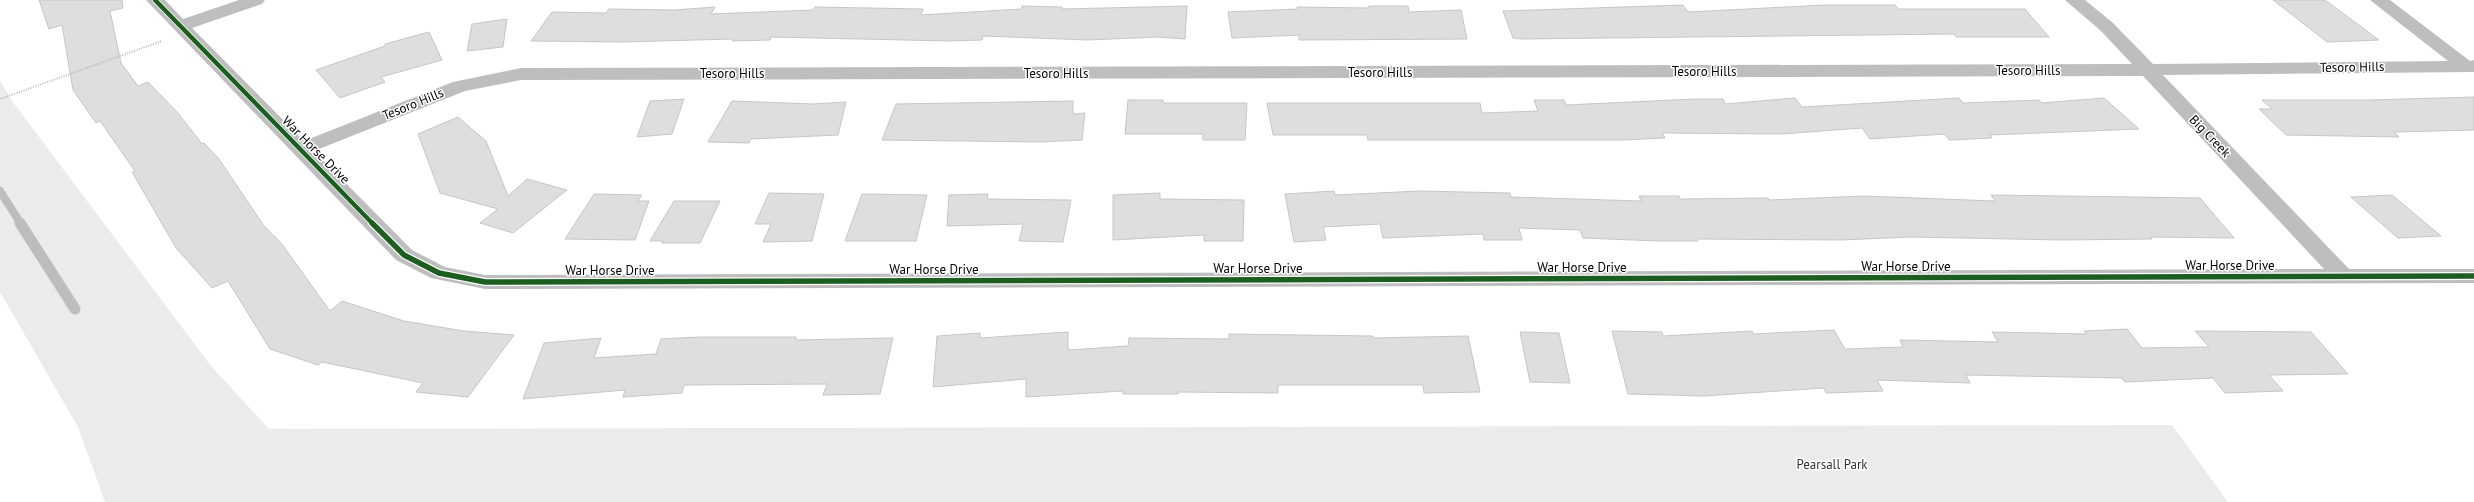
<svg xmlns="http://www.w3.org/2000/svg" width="2474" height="502" viewBox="0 0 2474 502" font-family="'PT Sans',sans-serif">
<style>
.green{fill:#ebebeb}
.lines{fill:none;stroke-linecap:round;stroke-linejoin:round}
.stream-far1{stroke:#bdbdbd;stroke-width:8}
.stream{stroke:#bdbdbd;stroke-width:11}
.building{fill:#dedede;stroke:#c6c6c6}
.path{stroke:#b9b9b9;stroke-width:2;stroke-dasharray:1 1.5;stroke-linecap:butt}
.minor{fill:#bebebe;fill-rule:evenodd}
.cycleway-far1-casing{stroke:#fff;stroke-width:6}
.cycleway-casing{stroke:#fff;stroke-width:8}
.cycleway-far1{stroke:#1b5e20;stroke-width:4.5}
.cycleway{stroke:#1b5e20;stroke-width:5.5}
.labels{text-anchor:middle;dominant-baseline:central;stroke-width:3;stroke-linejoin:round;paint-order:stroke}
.street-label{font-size:13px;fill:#000;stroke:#fff}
.park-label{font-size:13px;fill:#313131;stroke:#fff}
</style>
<rect width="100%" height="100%" fill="#fff"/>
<!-- green -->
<polygon class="green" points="0,80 12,101 211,366 269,429 2172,425 2228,502 105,502 78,427 0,292"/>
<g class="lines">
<!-- stream-far1 -->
<polyline class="stream-far1" points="0,191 21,224"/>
<!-- stream -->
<polyline class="stream" points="20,223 75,309"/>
</g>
<!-- building -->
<g class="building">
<polygon points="39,0 122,0 123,8 110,11 121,63 138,86 148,82 178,113 202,144 204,143 219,159 264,226 281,243 330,311 342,301 404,321 464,331 514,335 468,397 416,392 423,383 322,362 318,365 270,349 228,281 212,288 176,248 132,172 135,171 100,121 96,123 73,90 62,25 49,29"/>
<polygon points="2273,0 2325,0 2379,40 2327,42"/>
<polygon points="1683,5 1688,12 1825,5 1895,5 1898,9 2025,9 2049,37 1956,37 1954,34 1522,39 1513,38 1503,11"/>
<polygon points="1022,6 1062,7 1061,9 1187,6 1185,39 1158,37 1087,40 983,36 982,40 949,41 771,37 770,40 732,41 733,39 623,42 531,41 552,12 606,13 609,9 674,10 715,7 711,14 813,10 815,7 923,9 921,15 1021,9"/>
<polygon points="1369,6 1408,6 1409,12 1461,10 1467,39 1299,40 1299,35 1232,38 1228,12 1297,9 1297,7 1369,8"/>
<polygon points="507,19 503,47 467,51 472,24"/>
<polygon points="429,32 442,60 381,77 385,82 340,98 316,70 385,46 385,44"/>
<polygon points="2474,97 2474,130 2394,132 2399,137 2286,135 2259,109 2272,109 2262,100 2369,100"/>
<polygon points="1795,98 1802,107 1959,98 1963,103 2039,100 2042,103 2104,98 2139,129 1990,135 1992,138 1949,140 1945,134 1870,139 1862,128 1781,134 1662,133 1665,138 1622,140 1368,140 1367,135 1273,135 1267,103 1480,103 1482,113 1538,111 1534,100 1564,100 1566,105 1695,99 1723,99 1725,104"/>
<polygon points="684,99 672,134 637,137 650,101"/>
<polygon points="1128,100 1163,100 1163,103 1247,103 1245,140 1203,140 1203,134 1125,134"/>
<polygon points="732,101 813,104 846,102 838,135 751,139 749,143 708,142"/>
<polygon points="1073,101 1073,114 1085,113 1082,140 1040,142 882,140 896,104"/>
<polygon points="458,117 486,141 508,196 527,179 567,190 513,233 480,223 498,209 440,193 418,134"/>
<polygon points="1334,191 1335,195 1420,191 1510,193 1511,197 1641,201 1639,196 1679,196 1680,199 1768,198 1769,200 1864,196 1995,201 1991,195 2200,198 2234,238 2151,237 2152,239 2061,240 1910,237 1841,240 1697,239 1698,241 1657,241 1583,238 1580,230 1519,228 1522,240 1484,240 1483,234 1383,238 1380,224 1323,227 1326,240 1294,242 1285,194"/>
<polygon points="769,193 824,194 812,241 763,242 771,224 755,224"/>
<polygon points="1160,193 1160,199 1244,200 1243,241 1204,241 1204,235 1113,240 1113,195"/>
<polygon points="594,194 642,195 638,201 649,201 635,240 565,239"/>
<polygon points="862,194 927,195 916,241 845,241"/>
<polygon points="988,194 987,199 1071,200 1063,242 1019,241 1023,224 947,226 949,195"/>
<polygon points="2392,195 2441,236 2398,238 2351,197"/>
<polygon points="674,201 720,201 700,243 662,243 663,241 650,241"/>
<polygon points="2127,329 2142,348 2209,347 2195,331 2311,332 2348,374 2269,375 2283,391 2225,393 2213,378 2125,382 2121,378 1966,375 1970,383 1877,380 1883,391 1826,393 1824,388 1704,396 1628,394 1612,331 1662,332 1663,336 1752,331 1753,334 1834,330 1845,349 1903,347 1900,340 1998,342 1992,332 2087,334 2084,331"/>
<polygon points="1068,332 1068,350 1128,346 1129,338 1229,339 1229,334 1373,336 1373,338 1468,336 1480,392 1424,393 1423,385 1278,385 1278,393 1178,392 1178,394 1123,394 1123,391 1026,397 1026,379 933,387 937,336 980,333 980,338"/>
<polygon points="1520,332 1559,333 1570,383 1530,382"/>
<polygon points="699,337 796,337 796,340 893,338 880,394 823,395 827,384 684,385 682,393 623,397 625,390 523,399 544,343 601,338 594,358 656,354 661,339"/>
</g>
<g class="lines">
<!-- path -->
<polyline class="path" points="0,99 162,41"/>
<!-- minor -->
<path class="minor" d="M146,0H165L183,19L239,0H265L262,4L192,28L304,141L453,82L521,68L2132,64L2101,31L2065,0H2085L2113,23L2153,64L2448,61L2370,0H2390L2470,61L2474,60V72L2163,75L2349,269H2474V283L485,289L431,278L396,260ZM2143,76L2324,269L485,275L445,267L412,250L314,151L465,91L521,80Z"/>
<defs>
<polyline id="cycleway-far1" points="155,0 373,224"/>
<polyline id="cycleway" points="372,223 404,255 439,273 485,282 2474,276"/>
</defs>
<!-- cycleway-far1 casing -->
<use href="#cycleway-far1" class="cycleway-far1-casing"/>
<!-- cycleway casing -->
<use href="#cycleway" class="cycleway-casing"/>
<!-- cycleway-far1 -->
<use href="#cycleway-far1" class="cycleway-far1"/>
<!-- cycleway -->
<use href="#cycleway" class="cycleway"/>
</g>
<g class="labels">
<!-- street labels -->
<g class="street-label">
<text transform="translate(2352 67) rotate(-1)">Tesoro Hills</text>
<text x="2028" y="70">Tesoro Hills</text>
<text x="1704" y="71">Tesoro Hills</text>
<text x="1380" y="72">Tesoro Hills</text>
<text x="732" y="73">Tesoro Hills</text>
<text x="1056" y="73">Tesoro Hills</text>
<text transform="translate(413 104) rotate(-22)">Tesoro Hills</text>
<text transform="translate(2210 136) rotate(46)">Big Creek</text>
<text transform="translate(316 150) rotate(45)">War Horse Drive</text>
<text x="2230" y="265">War Horse Drive</text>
<text x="1906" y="266">War Horse Drive</text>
<text x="1582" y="267">War Horse Drive</text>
<text x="1258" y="268">War Horse Drive</text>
<text x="934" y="269">War Horse Drive</text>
<text x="610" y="270">War Horse Drive</text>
</g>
<!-- park labels -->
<g class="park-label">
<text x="1832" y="464">Pearsall Park</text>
</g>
</g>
</svg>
